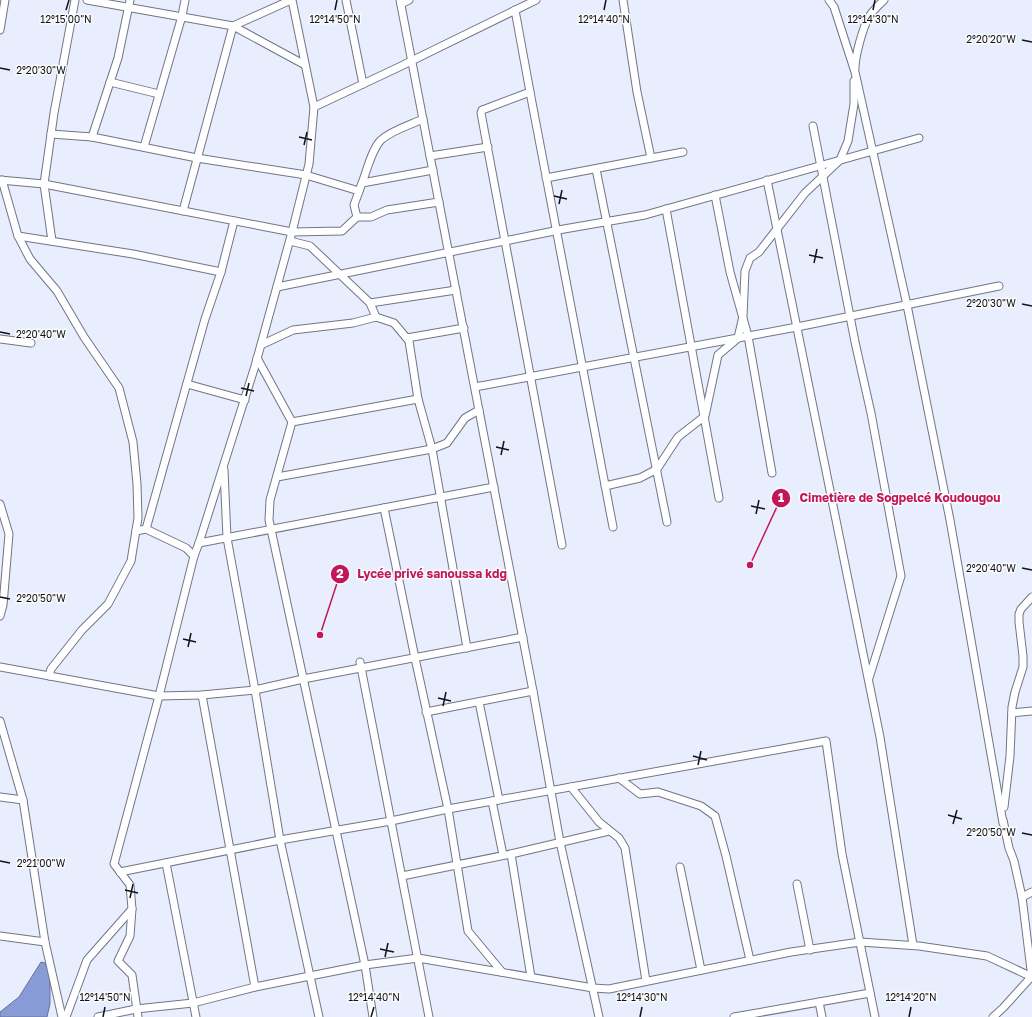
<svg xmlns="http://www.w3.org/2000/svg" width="1032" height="1017" viewBox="0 0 1032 1017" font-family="'Golos Text',sans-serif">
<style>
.water{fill:#899bd7;stroke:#65729e}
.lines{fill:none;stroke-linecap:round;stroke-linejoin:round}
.minor-casing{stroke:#707687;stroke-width:9}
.minor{stroke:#fff;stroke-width:7}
.ticks{fill:none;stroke:#101319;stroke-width:1.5}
.ticks-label{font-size:10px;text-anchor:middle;fill:#101319;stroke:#fbfbfb;stroke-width:3;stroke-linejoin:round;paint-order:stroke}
.leader{fill:none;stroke:#c2185b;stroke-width:1.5}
.callout-dot{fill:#c2185b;stroke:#fbfbfb;stroke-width:1.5}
.mark-label{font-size:12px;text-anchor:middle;font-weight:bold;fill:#fff}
.callout-label{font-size:12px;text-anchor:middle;font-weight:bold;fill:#c2185b;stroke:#fbfbfb;stroke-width:3;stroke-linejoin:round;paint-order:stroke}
</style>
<rect width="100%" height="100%" fill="#e8eefd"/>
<!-- water -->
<polygon class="water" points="41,962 45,963 50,975 50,1004 47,1017 0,1017 0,1012 19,997"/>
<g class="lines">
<defs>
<g id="minor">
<polyline points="87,0 233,26 305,65"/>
<polyline points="292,0 314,107"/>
<polyline points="346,0 363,84"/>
<polyline points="400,0 533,691 560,842 599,1017"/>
<polyline points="623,0 637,92 651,158"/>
<polyline points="829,0 834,7 855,72 907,305 950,520 1003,823"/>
<polyline points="401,4 409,0"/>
<polyline points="515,10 530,92 485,109 482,110 481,113 562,545"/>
<polyline points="0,30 5,0"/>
<path d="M855,68C855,56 863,27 869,17C872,11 879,5 884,0"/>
<polyline points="110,82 159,94"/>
<polyline points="530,92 613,527"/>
<polyline points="813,126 855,342 871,413 901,576 869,678"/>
<polyline points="51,134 92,137 118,58 130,0"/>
<polyline points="92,137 197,158 306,175 359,191"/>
<polyline points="144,147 182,16 185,0"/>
<polyline points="430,156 488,147"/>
<polyline points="596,169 667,522"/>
<polyline points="546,178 683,152"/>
<polyline points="0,180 44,184 292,232 342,231 357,217 371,217 387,210 439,202"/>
<polyline points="2,180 18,236 30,259 57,291 84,337 119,388 133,442 137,484 138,518 131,561 108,604 82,630 51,669 49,676"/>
<polyline points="767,180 880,737 913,945"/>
<path d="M362,183C367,170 372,149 381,140C392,130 410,125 423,119"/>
<polyline points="715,195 730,272 748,336 772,473"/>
<polyline points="666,209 719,498"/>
<polyline points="183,211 233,26 291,0"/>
<polyline points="357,217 354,205 362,183 433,170"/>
<polyline points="18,236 133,254 221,272"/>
<polyline points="52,241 44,184 54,113 75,0"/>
<polyline points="290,241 310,246 370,303 376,317"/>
<polyline points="277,287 564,229 645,215 919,138"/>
<polyline points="370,303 456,290"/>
<polyline points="407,338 464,328"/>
<polyline points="0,339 31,343"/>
<polyline points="261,345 293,330 353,323 376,317 394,323 409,341 418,399 432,449 467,648"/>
<polyline points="257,358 292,422"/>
<polyline points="187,384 245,400"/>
<polyline points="475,387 797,327 999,286"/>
<polyline points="224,470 227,538 255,690 280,840 319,1017"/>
<polyline points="277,477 432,449 447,443 465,418 479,410"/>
<polyline points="605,486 640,478 657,469 678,437 705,416 718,355 738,338 743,316 745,271 750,258 759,252 805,193 840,160 848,141 854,104 854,81"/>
<polyline points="0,504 9,534 3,605 0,616"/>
<polyline points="384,508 415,658 448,809 468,931 502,972"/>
<polyline points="146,529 205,319 221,272 234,221"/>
<polyline points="136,531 146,529 186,548 194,556"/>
<polyline points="199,543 494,487"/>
<polyline points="360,662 429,1017"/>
<polyline points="0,667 159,696 202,695 255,690 303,679 523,637"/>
<polyline points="202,695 255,987"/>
<polyline points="479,702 499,800"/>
<polyline points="426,712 533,691"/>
<polyline points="1012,713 1032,711"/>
<polyline points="0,721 23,800 45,942 62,1017"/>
<polyline points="619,778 640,794 658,792 701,806 715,816 726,856 750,960"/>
<polyline points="571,787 599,822 619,838 625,848 646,981"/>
<polyline points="0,797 23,800"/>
<polyline points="492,801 503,855"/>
<polyline points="1004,807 1010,756 1012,707 1015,692 1023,667 1023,656 1019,622 1019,614 1021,609 1032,597"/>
<polyline points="1003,820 1009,848 1014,861 1022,897 1032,978"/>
<polyline points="511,854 531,977"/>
<polyline points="166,863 196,1017"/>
<polyline points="680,867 701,970"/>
<polyline points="120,872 280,840 391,821 448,809 826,741 842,854 875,1017"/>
<polyline points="402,876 511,854 609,831"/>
<polyline points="797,884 810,950"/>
<polyline points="1022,897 1032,892"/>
<polyline points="132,909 130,936 118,961 132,975 138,1017"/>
<polyline points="0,936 45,942"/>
<polyline points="819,1002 822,1017"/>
<polyline points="66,1017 87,960 132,909 130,885 114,864 159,696 194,556 199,543 255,366 292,232 309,164 314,107 397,68 536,0"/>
<polyline points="98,1017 136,1009 193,1003 255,987 365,965 418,958 593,988 609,989 791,952 860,942 919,946 987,956 1032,977"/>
<polyline points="373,1017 365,965 269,520 270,500 292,422 418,399"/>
<polyline points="734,1017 870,993"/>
<polyline points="993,1017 1003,1008 1032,976"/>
</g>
</defs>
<!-- minor casing -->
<use href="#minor" class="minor-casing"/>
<!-- minor -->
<use href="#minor" class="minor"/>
</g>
<!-- ticks -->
<path class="ticks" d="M66,10L69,0M335,10L337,0M604,10L606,0M873,10L875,0M1022,40L1032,42M0,68L10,70M299,137L312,140M304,145L307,132M554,196L567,199M559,204L562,190M809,255L823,258M814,263L817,249M1022,304L1032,306M0,332L10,334M241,388L254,391M246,396L249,383M496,447L509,450M501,455L504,441M751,506L765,509M756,514L759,500M1022,568L1032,570M0,597L10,599M183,639L196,642M188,647L191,633M438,698L451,701M443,706L446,692M693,756L707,760M698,765L701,751M948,815L962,819M953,824L957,810M1022,833L1032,835M0,861L10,863M125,890L138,893M130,898L133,884M380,949L394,952M385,957L388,943M103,1017L105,1007M371,1017L374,1007M640,1017L642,1007M909,1017L911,1007"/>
<g class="ticks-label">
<text x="335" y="23">12°14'50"N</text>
<text x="604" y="23">12°14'40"N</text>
<text x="873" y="23">12°14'30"N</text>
<text x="66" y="23">12°15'00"N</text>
<text x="991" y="43">2°20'20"W</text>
<text x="41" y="74">2°20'30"W</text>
<text x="991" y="307">2°20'30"W</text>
<text x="41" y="338">2°20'40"W</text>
<text x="991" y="572">2°20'40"W</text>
<text x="41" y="602">2°20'50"W</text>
<text x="991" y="836">2°20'50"W</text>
<text x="41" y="867">2°21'00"W</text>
<text x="105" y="1001">12°14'50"N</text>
<text x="374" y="1001">12°14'40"N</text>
<text x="642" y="1001">12°14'30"N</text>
<text x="911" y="1001">12°14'20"N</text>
</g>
<!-- callouts -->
<path class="leader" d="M750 565L781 498M320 635L340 574"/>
<g class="callout-dot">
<circle cx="750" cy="565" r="4"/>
<circle cx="320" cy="635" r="4"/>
<circle cx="781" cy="498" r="10"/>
<circle cx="340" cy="574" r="10"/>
</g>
<g class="mark-label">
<text x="781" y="502">1</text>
<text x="340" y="578">2</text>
</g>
<g class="callout-label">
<text x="900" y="502">Cimetière de Sogpelcé Koudougou</text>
<text x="432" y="578">Lycée privé sanoussa kdg</text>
</g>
</svg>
